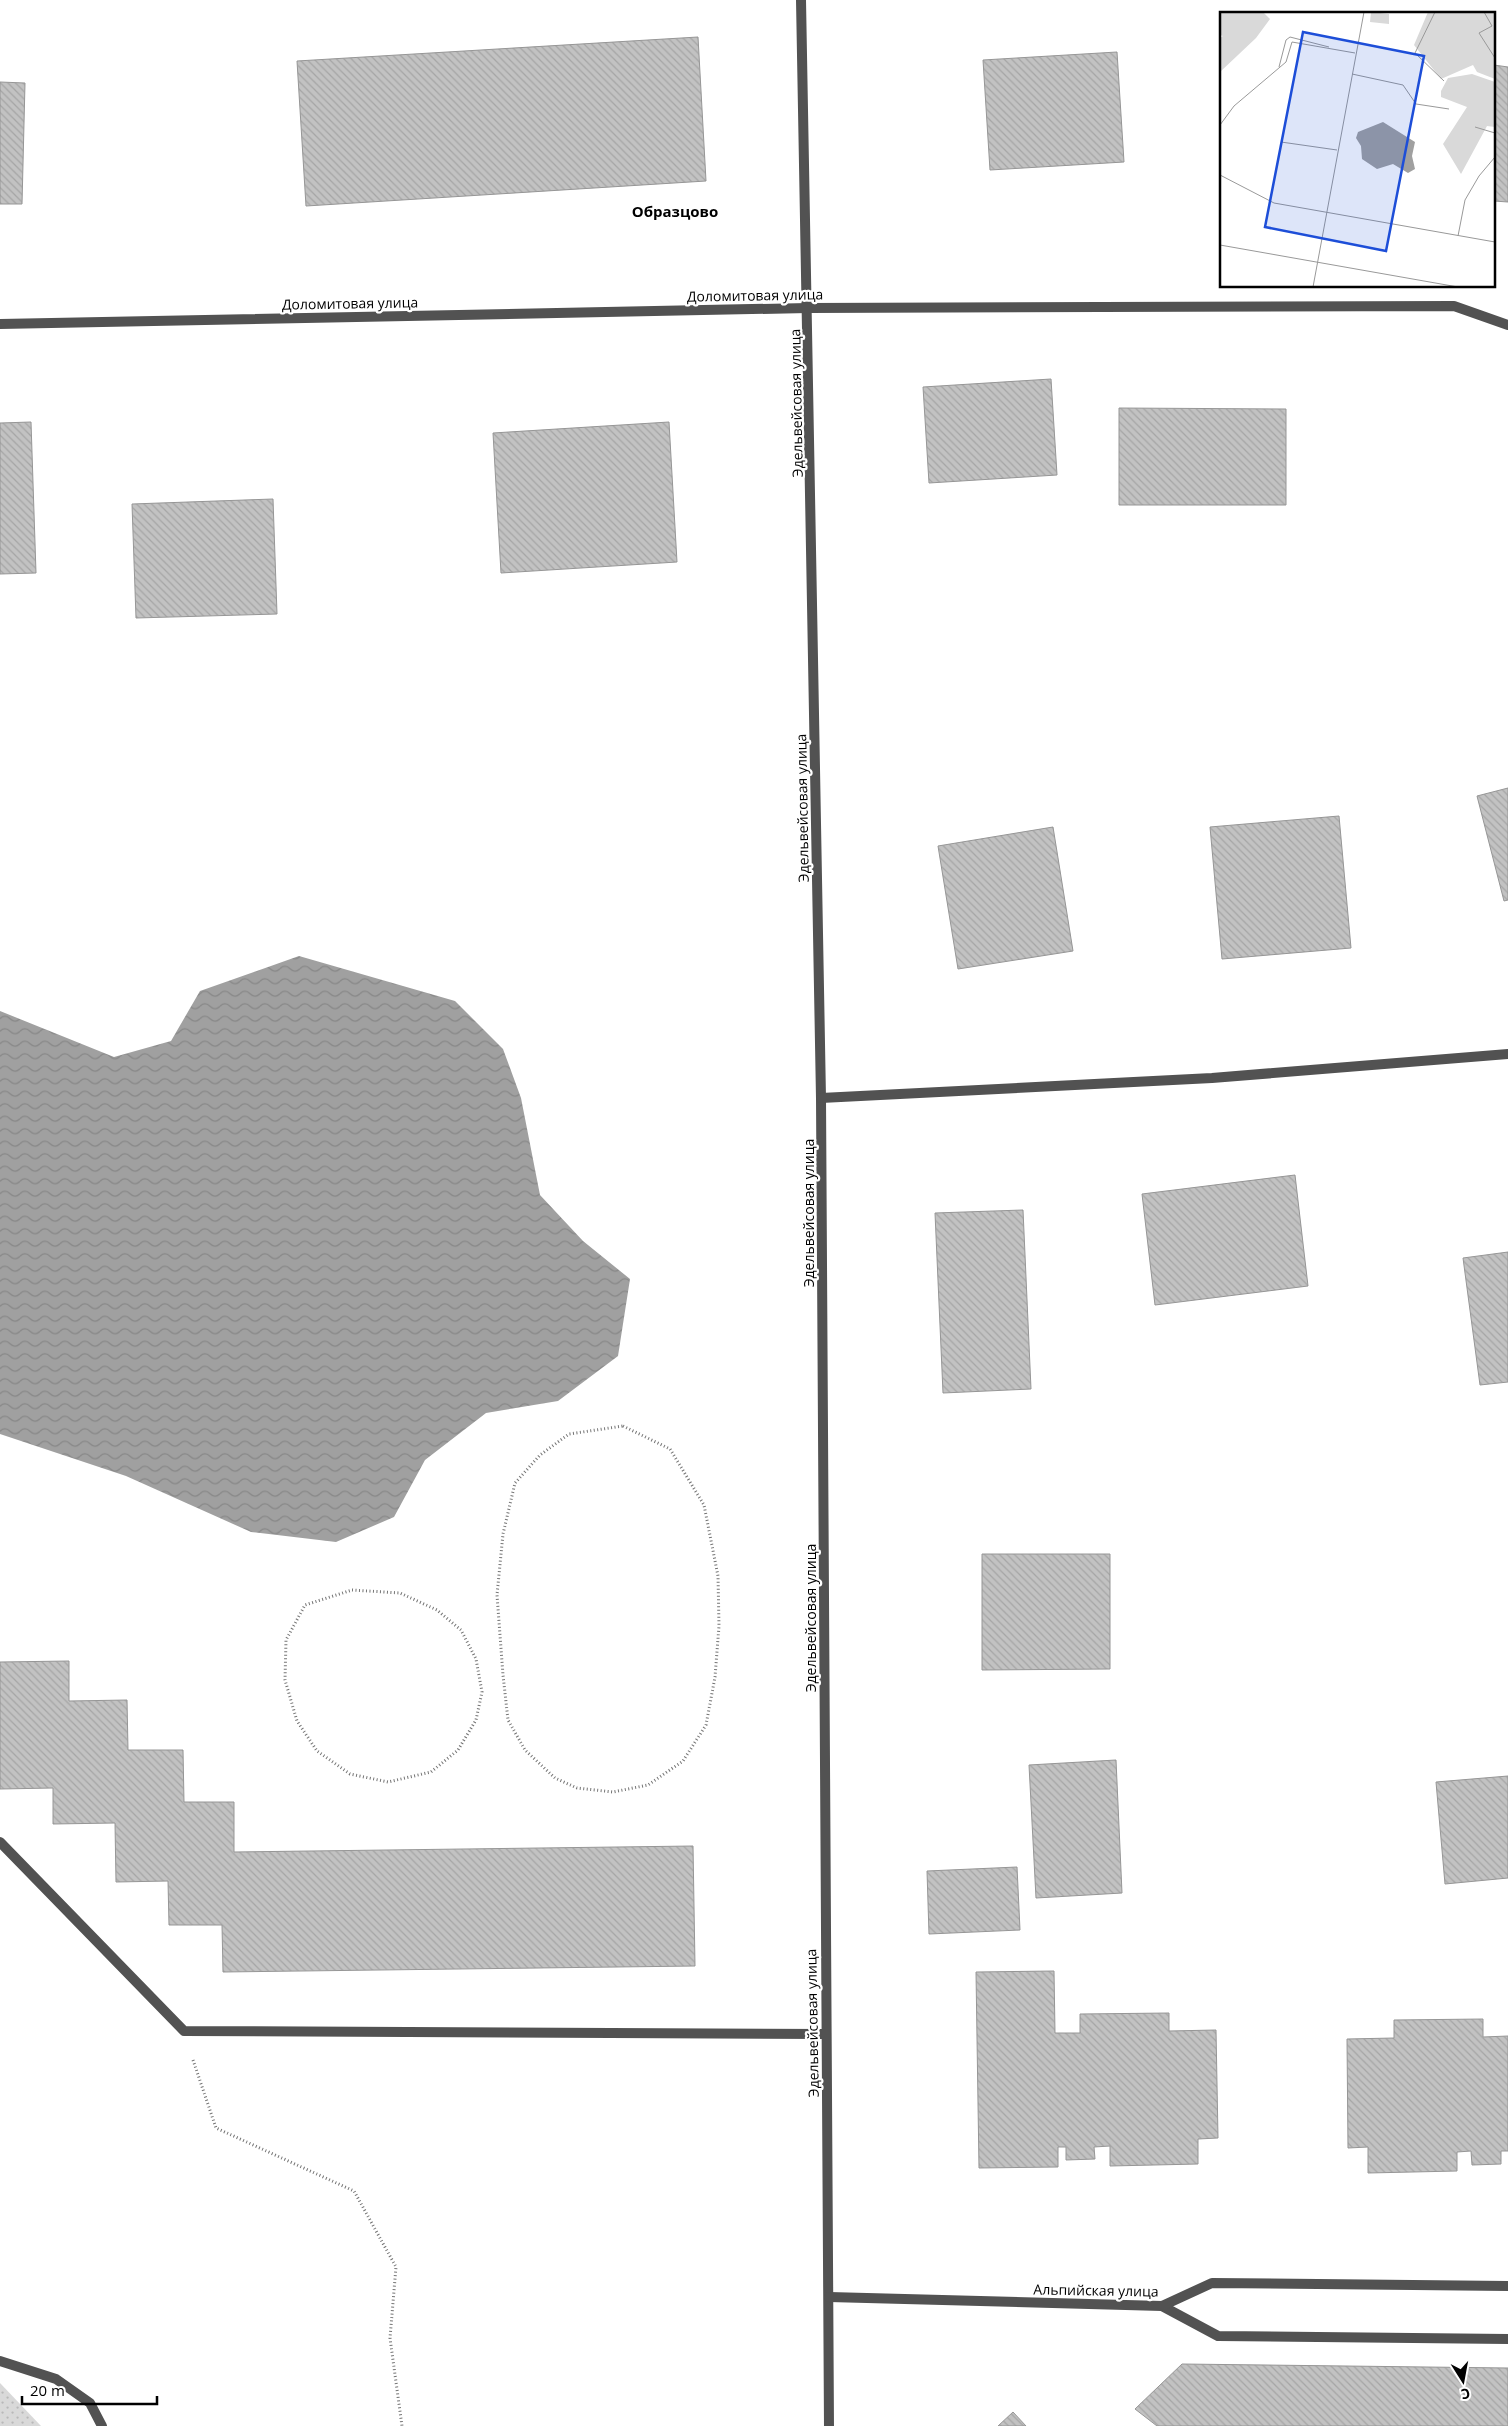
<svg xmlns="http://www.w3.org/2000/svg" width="1508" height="2426" viewBox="0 0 1508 2426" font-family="'Open Sans',sans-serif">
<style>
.garden{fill:url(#garden-dots)}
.water{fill:url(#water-waves)}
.building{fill:url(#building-back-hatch);stroke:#969696}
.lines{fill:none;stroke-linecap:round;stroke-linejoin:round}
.path{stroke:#747474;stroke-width:3;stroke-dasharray:1 2.5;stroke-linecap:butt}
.lane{stroke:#525252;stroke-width:10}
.street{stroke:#525252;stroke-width:10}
.labels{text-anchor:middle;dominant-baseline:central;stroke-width:4.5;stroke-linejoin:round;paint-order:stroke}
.street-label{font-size:14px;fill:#000;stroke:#fff}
.neighbourhood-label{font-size:15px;font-weight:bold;fill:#000;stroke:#fff}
.inset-road{fill:none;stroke:#999;stroke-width:1}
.view{fill:#1d4ed8;fill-opacity:0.15;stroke:#1d4ed8;stroke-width:2.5}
.inset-edge{fill:none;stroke:#000;stroke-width:2.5}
</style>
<defs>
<pattern id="garden-dots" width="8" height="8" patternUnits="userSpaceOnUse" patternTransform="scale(1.25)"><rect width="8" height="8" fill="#d9d9d9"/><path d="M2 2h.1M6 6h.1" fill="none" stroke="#b8b8b8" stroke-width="1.8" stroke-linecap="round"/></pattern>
<pattern id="water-waves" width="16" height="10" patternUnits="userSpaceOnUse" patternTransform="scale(1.25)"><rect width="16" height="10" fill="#a0a0a0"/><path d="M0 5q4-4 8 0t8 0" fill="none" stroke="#888"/></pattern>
<pattern id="building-back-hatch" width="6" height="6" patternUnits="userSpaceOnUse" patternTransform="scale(1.25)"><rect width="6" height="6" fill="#c2c2c2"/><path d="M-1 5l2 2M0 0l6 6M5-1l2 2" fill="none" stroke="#a5a5a5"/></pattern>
</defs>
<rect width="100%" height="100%" fill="#fff"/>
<!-- garden -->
<polygon class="garden" points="0,2383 41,2426 0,2426"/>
<!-- water -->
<polygon class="water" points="299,956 455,1001 503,1049 521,1098 540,1195 583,1241 630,1279 618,1356 558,1401 486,1413 425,1460 394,1517 336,1542 251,1532 126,1476 0,1434 0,1011 114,1057 171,1041 200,991"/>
<!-- building -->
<g class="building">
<polygon points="698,37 706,181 306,206 297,61"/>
<polygon points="1117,52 1124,162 990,170 983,60"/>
<polygon points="1494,65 1508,67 1508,202 1494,201"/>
<polygon points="0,82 25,83 22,204 0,204"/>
<polygon points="1051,379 1057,475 929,483 923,387"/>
<polygon points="1119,408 1286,409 1286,505 1119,505"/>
<polygon points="31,422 36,573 0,574 0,423"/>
<polygon points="669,422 677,562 501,573 493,433"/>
<polygon points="273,499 277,614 136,618 132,504"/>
<polygon points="1508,788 1508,900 1504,901 1477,796"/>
<polygon points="1339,816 1351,948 1222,959 1210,827"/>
<polygon points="1053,827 1073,951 958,969 938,846"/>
<polygon points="1295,1175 1308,1286 1155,1305 1142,1194"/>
<polygon points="1023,1210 1031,1389 943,1393 935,1213"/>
<polygon points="1508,1252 1508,1382 1480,1385 1463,1258"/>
<polygon points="982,1554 1110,1554 1110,1669 982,1670"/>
<polygon points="69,1661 69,1701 127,1700 128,1750 183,1750 184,1802 234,1802 234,1852 693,1846 695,1966 223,1972 222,1925 169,1925 168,1881 116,1882 115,1823 53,1824 53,1788 0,1789 0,1662"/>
<polygon points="1116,1760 1122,1893 1036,1898 1029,1765"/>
<polygon points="1508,1776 1508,1878 1445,1884 1436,1782"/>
<polygon points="1017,1867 1020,1930 929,1934 927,1871"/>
<polygon points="1054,1971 1055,2033 1080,2033 1080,2014 1169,2013 1169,2031 1216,2030 1218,2138 1198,2139 1198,2164 1110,2166 1110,2146 1094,2147 1095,2159 1066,2160 1066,2147 1058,2147 1058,2167 979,2168 976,1972"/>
<polygon points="1483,2019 1483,2037 1508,2036 1508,2151 1501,2151 1501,2164 1472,2165 1471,2151 1457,2152 1457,2171 1368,2173 1368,2147 1348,2148 1347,2039 1394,2038 1394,2020"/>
<polygon points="1182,2364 1508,2368 1508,2426 1157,2426 1135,2409"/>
<polygon points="1013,2412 1026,2426 998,2426"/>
</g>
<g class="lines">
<!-- path -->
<g class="path">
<polygon points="623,1426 670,1449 704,1505 718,1576 719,1626 715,1677 706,1725 683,1761 648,1785 613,1792 577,1788 555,1778 525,1750 508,1720 503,1675 497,1595 503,1534 515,1483 540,1455 569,1434"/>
<polygon points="352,1590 400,1593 437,1610 461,1630 476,1659 482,1692 476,1720 458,1750 431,1772 388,1782 350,1774 317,1751 297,1721 285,1680 286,1640 305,1605"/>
<polyline points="193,2060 216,2128 354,2191 396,2267 390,2338 402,2426"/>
</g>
<!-- lane -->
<g class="lane">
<polyline points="0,1842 184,2031 826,2034"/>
<polyline points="1162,2306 1218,2336 1508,2339"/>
<polyline points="0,2361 56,2379 90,2403 102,2426"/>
</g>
<!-- street -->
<g class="street">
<polyline points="801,0 821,1098 829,2426"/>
<polyline points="0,324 808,308 1454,306 1508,325"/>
<polyline points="821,1098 1212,1078 1508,1054"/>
<polyline points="829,2297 1162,2306 1212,2283 1508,2286"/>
</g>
</g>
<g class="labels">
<!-- street labels -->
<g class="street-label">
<text transform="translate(755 295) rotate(-1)">Доломитовая улица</text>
<text transform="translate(350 303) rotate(-1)">Доломитовая улица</text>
<text transform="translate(796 403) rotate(-91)">Эдельвейсовая улица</text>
<text transform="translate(802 808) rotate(-91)">Эдельвейсовая улица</text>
<text transform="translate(808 1213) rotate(-90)">Эдельвейсовая улица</text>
<text transform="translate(810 1618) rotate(-90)">Эдельвейсовая улица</text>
<text transform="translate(812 2023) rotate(-91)">Эдельвейсовая улица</text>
<text transform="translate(1096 2290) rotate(1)">Альпийская улица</text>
</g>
<!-- neighbourhood labels -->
<g class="neighbourhood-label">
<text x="675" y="211">Образцово</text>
</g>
</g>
<!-- overview -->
<g transform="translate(1220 12)">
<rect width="275" height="275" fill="#fff"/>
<path d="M0,0H43L50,7L36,26L0,60V26L3,24L0,23ZM252,62L275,70V115L267,114L241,162L223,132L247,95L221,85V79L228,66Z" fill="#d9d9d9"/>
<path d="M151,0L169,2V12L150,10Z" fill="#d9d9d9"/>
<path d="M208,0H275V67L257,60L253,53L221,67L194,33Z" fill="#d9d9d9"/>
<path d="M163,110L195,130L192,144L195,157L188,161L173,152L157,157L142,147L141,134L136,126L138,120Z" fill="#a0a0a0"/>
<path class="inset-road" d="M215,0L195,41L224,69M264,0L272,14L259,21L275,46M59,55L66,28L70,25L109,35M132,62L183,73L196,92L229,97M0,113L14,94L66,50L72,30L135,41M255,115L275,121M61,130L117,138M0,163L54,191L275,230M238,224L245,188L259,164L275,145M0,233L238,275M93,275L144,0"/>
<path class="view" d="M83,20L204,44L166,239L45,215Z"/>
<rect width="275" height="275" class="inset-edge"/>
</g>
<!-- north arrow -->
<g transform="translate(1463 2381) rotate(169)" stroke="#ffffff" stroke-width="4" paint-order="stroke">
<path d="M0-4L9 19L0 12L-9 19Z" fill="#000000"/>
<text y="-8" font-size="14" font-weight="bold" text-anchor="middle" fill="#000000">С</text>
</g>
<!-- scale -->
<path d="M22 2396v8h135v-8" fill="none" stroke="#000000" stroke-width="2.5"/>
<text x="30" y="2396" font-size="15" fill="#000000" stroke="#ffffff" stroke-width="4" paint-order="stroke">20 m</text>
</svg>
